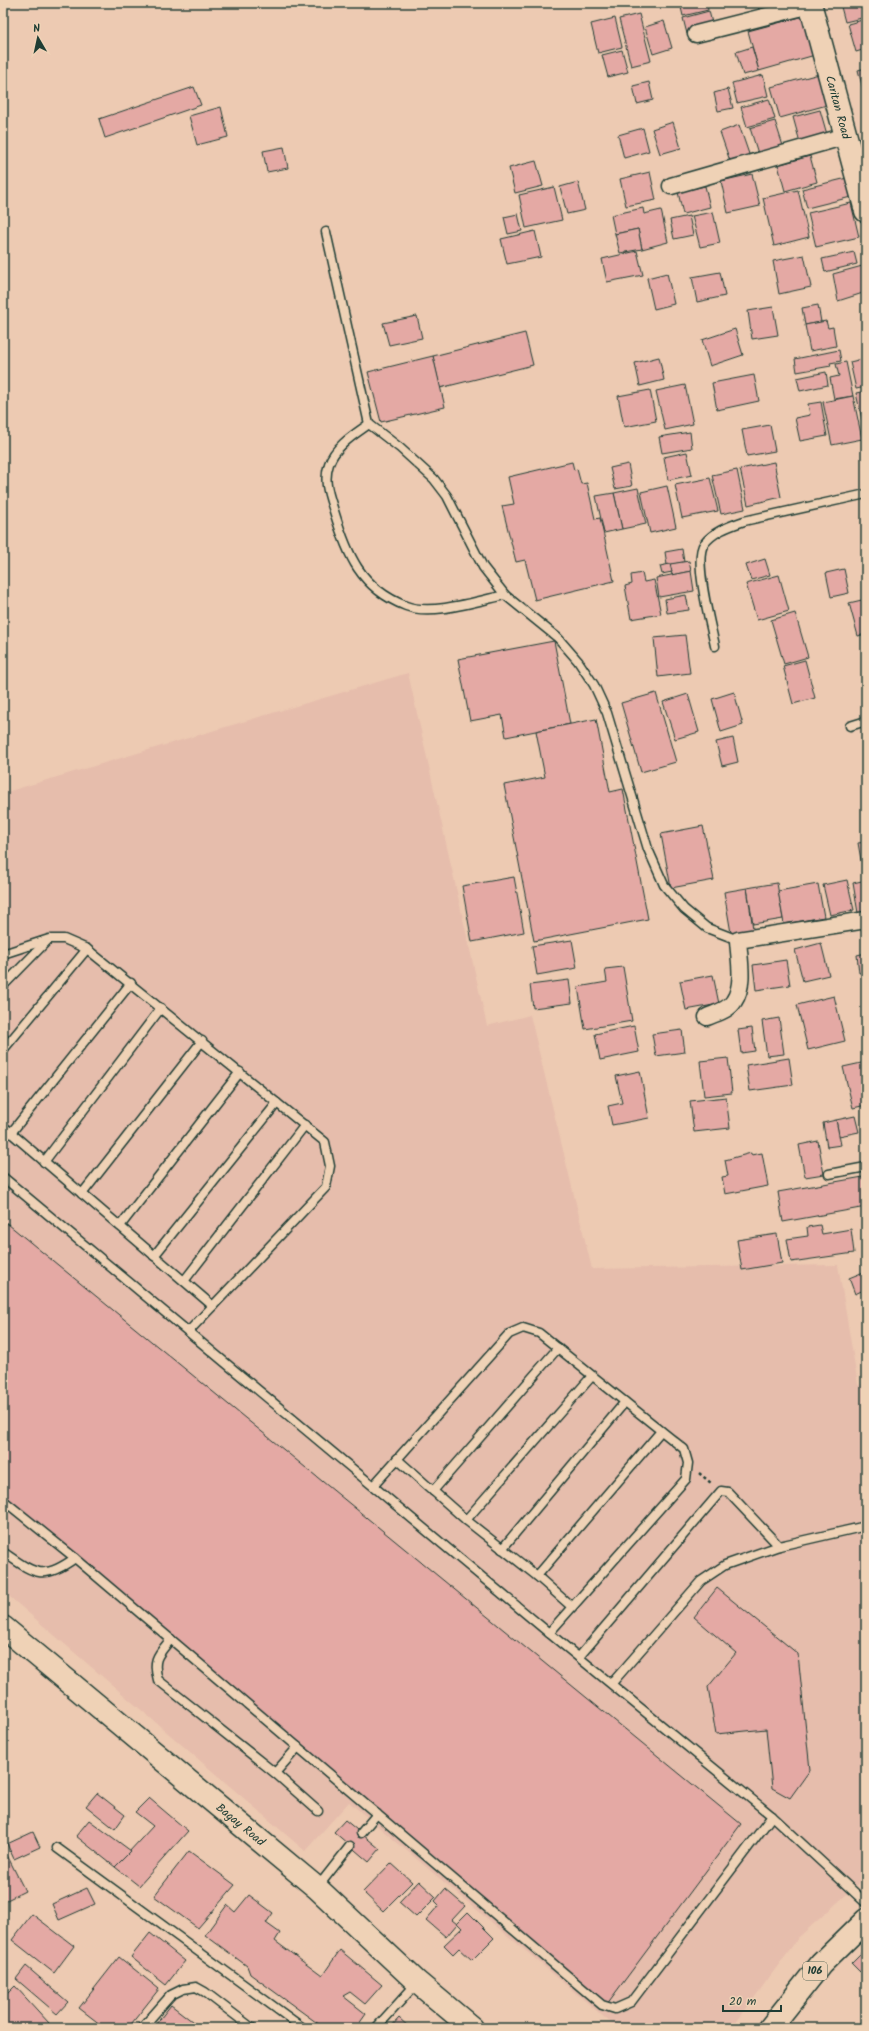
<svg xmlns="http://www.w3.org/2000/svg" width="869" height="2031" viewBox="0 0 869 2031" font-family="Kalam,sans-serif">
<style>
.built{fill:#e6bdac}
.building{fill:#e4a9a4;stroke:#1f3d34}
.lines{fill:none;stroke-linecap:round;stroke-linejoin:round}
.lane-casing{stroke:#1f3d34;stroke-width:11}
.street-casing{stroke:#1f3d34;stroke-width:19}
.secondary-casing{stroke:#1f3d34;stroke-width:25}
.highway-casing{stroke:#1f3d34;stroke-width:25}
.path{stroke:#1f3d34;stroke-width:2.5;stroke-dasharray:3 3;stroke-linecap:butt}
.lane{stroke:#efd2b6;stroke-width:8}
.street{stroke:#efd2b6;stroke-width:16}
.secondary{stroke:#efd2b6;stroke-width:22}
.highway{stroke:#efd2b6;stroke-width:22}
.labels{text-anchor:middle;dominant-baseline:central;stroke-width:4;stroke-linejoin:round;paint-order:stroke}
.shield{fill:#efd2b6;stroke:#5d6a5b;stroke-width:1}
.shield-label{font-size:11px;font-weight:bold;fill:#1f3d34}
.street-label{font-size:12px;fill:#1f3d34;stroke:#efd2b6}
</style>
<rect width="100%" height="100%" fill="#edcab2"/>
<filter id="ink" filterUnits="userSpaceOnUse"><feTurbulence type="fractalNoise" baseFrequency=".025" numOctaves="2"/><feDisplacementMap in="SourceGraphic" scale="8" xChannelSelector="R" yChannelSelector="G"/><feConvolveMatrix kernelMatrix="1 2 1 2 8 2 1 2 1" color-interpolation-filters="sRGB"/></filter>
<g filter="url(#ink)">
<!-- built -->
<polygon class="built" points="408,673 487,1026 530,1015 592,1269 838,1265 858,1385 866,1383 866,1877 799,1937 732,2028 617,2028 349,1802 305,1851 3,1591 3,793"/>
<!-- building -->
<g class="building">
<polygon points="680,3 707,3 708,10 683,16"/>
<polygon points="757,3 781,3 781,4 759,10"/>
<polygon points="840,3 866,3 866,17 845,22"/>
<polygon points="709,11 713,27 687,34 683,18"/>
<polygon points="639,14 651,61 631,66 619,19"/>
<polygon points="804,16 815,55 759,71 748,31"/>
<polygon points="615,18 622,47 598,53 591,24"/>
<polygon points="866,19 866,49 856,52 848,24"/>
<polygon points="664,21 672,48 653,54 645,27"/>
<polygon points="752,47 759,71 743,75 736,52"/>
<polygon points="622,50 628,72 608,77 602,55"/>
<polygon points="866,68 866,93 864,93 858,70"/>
<polygon points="819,74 827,105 780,118 771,87"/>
<polygon points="763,75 768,96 737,103 732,83"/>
<polygon points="649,82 653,100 637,104 633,86"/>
<polygon points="194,87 201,105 105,138 99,119"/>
<polygon points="728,89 733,108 718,111 714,93"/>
<polygon points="769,99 775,119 747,127 741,107"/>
<polygon points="221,107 228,137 197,145 189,116"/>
<polygon points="820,110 828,138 801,146 793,117"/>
<polygon points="775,121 785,152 760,160 750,128"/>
<polygon points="673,122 681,148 660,154 652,129"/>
<polygon points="739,125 750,157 731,164 720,132"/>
<polygon points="643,128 649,151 624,158 618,135"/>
<polygon points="284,147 288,168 267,172 263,151"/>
<polygon points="810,156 817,182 785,191 778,165"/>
<polygon points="536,161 543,186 515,193 509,168"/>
<polygon points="650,172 656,200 626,206 620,179"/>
<polygon points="752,174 760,206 728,213 721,181"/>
<polygon points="847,178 851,197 807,208 802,189"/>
<polygon points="578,182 585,210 567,214 560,187"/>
<polygon points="705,186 710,207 683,214 678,192"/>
<polygon points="554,187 562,220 526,228 519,195"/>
<polygon points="798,190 809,237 774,246 763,198"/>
<polygon points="851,203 859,237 816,247 808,213"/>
<polygon points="643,208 644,214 661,210 668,242 642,249 638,229 615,234 611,215"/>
<polygon points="713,212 720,243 700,247 692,216"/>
<polygon points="518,214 522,231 508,234 504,217"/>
<polygon points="689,216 693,235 674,239 670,220"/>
<polygon points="638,229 642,249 620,253 615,234"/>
<polygon points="535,231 541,257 507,264 501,239"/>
<polygon points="637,251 643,275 607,282 602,259"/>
<polygon points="854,252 857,264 825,272 822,259"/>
<polygon points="804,255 811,287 779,294 773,261"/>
<polygon points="866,265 866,292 838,301 833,274"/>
<polygon points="720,272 725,296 697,302 692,277"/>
<polygon points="667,273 674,304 654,309 647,278"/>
<polygon points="818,305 821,322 805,325 802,308"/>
<polygon points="773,307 778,335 752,339 748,311"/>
<polygon points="417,316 422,338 389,345 383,323"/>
<polygon points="826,321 828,328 833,327 836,346 810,351 805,325"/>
<polygon points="735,329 743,355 710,366 702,340"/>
<polygon points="525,333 533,365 440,388 433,356"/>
<polygon points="839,350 841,361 830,363 831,366 797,372 795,359"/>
<polygon points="433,356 445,407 381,422 368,372"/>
<polygon points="659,357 664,380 640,386 635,363"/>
<polygon points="866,358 866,387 856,389 850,362"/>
<polygon points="846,362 853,396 834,399 830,378 839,376 836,364"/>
<polygon points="826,372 828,385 800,391 797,378"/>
<polygon points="754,375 759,401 717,410 712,383"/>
<polygon points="685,385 693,424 665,430 656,391"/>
<polygon points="650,390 656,421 624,427 618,396"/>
<polygon points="866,391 866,419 862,420 856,393"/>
<polygon points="853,396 862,439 832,445 823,402"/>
<polygon points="821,402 827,436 800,441 795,418 810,415 808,404"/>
<polygon points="770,425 775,451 747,456 742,430"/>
<polygon points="690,432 692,448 662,453 659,437"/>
<polygon points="687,452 692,475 668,480 664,457"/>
<polygon points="572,462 574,470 577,469 581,484 587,483 595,519 600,518 614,581 535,600 525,560 516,562 502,506 514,504 508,477"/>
<polygon points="774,462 781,497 748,505 740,469"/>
<polygon points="628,464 632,486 615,489 610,468"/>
<polygon points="737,470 745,509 721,514 712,475"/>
<polygon points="710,478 718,511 682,518 675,485"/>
<polygon points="667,486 676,527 650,533 641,492"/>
<polygon points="638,488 646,524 622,529 614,493"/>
<polygon points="614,493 622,529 604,533 596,496"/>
<polygon points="682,549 684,562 667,565 665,552"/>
<polygon points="765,559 770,575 751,580 746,565"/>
<polygon points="689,561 691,571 672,575 670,564"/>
<polygon points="670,564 672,572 662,574 660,566"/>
<polygon points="844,569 849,593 831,597 826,573"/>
<polygon points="691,571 694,591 659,597 656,578"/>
<polygon points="642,573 644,582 654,580 661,614 631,619 625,586 632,584 631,575"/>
<polygon points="779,575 789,611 757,620 746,584"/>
<polygon points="686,595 689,610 667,613 665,599"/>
<polygon points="866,599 866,634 858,636 849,603"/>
<polygon points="795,613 808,657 784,664 771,620"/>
<polygon points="685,635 690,673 658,677 654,638"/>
<polygon points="554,641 570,724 506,737 502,715 470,721 458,659"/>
<polygon points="805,660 815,698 793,704 783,666"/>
<polygon points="734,692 743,725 721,732 712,699"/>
<polygon points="656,693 676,762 641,772 621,703"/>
<polygon points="688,694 699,732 675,739 663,702"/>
<polygon points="596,719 610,792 623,789 648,919 534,941 504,785 545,777 536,731"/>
<polygon points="733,738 738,762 722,766 716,742"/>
<polygon points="703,826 714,880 671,888 661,834"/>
<polygon points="866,842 866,870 863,871 858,843"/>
<polygon points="514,877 524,932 472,942 462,886"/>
<polygon points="847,880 854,910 830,915 823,885"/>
<polygon points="866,880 866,911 858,913 853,883"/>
<polygon points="777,883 783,919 753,924 747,888"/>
<polygon points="818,884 824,917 784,924 778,891"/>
<polygon points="747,888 753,929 731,933 724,892"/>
<polygon points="572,940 577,968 537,975 532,946"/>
<polygon points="821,943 829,975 803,981 795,950"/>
<polygon points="866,953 866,972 859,973 857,955"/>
<polygon points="786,960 790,985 756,990 753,965"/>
<polygon points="623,967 632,1021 585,1029 578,987 607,982 605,969"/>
<polygon points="713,975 719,1004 686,1010 680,981"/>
<polygon points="569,980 572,1003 533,1008 530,985"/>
<polygon points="834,996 845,1041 808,1050 797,1005"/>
<polygon points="779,1018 784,1054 767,1056 762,1021"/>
<polygon points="634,1026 639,1052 600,1060 595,1034"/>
<polygon points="752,1028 755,1051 741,1053 738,1030"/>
<polygon points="682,1030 685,1052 656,1056 652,1034"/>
<polygon points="728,1058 732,1093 704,1096 700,1061"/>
<polygon points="789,1058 793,1085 750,1091 746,1065"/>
<polygon points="866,1062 866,1105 853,1108 843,1067"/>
<polygon points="640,1071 649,1118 612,1125 608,1106 622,1103 616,1076"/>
<polygon points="726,1097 730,1128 694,1132 690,1101"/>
<polygon points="855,1116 859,1132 839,1136 836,1120"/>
<polygon points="836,1120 841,1145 827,1147 823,1123"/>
<polygon points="818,1141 824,1174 805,1177 799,1145"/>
<polygon points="751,1153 751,1155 762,1153 768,1186 725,1194 722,1177 728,1176 725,1160"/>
<polygon points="863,1177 866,1207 783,1222 778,1192"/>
<polygon points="3,1220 741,1824 607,2004 3,1497"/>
<polygon points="820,1225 822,1234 851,1229 854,1253 791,1262 787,1239 808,1236 807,1227"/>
<polygon points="777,1234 782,1263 742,1270 737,1240"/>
<polygon points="866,1271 866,1289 855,1294 849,1278"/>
<polygon points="717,1588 798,1654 810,1770 790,1798 772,1788 766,1729 716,1734 708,1687 736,1653 694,1617"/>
<polygon points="97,1793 125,1815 115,1829 86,1806"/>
<polygon points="149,1798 188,1831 139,1886 115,1867 153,1826 135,1812"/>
<polygon points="89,1820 131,1851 115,1867 76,1836"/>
<polygon points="345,1820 380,1849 369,1862 334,1832"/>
<polygon points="33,1832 40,1847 14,1859 7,1844"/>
<polygon points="3,1847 25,1891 3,1902"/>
<polygon points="189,1851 235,1885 198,1928 154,1896"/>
<polygon points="391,1863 412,1882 383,1911 363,1892"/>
<polygon points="419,1881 436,1897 416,1917 399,1902"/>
<polygon points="87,1888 95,1904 59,1920 52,1904"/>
<polygon points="445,1889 465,1906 452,1920 457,1924 446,1937 426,1920 439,1905 435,1901"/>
<polygon points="249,1895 273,1913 266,1923 280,1933 275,1941 322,1976 340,1950 382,1985 365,2004 350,1992 343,1996 366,2014 356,2028 324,2028 250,1974 247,1966 205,1935 227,1905 235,1912"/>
<polygon points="468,1912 494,1938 472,1960 459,1948 453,1954 444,1945 462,1928 457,1923"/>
<polygon points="32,1914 74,1946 54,1973 12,1940"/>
<polygon points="150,1933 185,1961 166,1985 131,1957"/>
<polygon points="866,1948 866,1965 860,1972 851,1963"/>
<polygon points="119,1957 159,1989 128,2028 105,2028 79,2008"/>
<polygon points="26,1966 68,2002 57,2014 16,1979"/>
<polygon points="15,1986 49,2023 44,2028 3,2028 3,1998"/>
<polygon points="171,2005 201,2028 153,2028"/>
<polygon points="399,2018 410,2028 390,2028"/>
</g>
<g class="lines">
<defs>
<g id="lane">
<polyline points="326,232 369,424 400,448 434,479 447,496 483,567 505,595 558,638 578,661 594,685 607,713 648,849 664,885 684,909 707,928 738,940"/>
<path d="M369,424C355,434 335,446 329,464C323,481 329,495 334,511C347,554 360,588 406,606C431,616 478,601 505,595"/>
<path d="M715,646C711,626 693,559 704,544C714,531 730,526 744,521L866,494"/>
<polyline points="850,726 866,721"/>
<polyline points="3,954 49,939 64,939 87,949 325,1142 330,1166 326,1187 189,1331"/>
<polyline points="3,986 47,941"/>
<polyline points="3,1050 87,949"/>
<polyline points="3,1126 213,1306"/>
<polyline points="11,1133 131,983"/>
<polyline points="44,1162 161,1008"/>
<polyline points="829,1174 866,1167"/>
<polyline points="3,1177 549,1633 772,1816 866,1903"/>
<polyline points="82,1194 202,1041"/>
<polyline points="120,1226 240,1072"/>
<polyline points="154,1256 277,1103"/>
<polyline points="184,1281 305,1125"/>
<polyline points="397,1459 466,1520 537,1576 572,1607"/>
<polyline points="374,1485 509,1334 523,1328 539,1333 684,1449 688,1463 686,1479 549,1633"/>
<polyline points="433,1491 558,1348"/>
<polyline points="3,1500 75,1558 602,2005 615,2009 631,2002 772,1816"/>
<polyline points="466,1520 592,1376"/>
<polyline points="502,1549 625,1402"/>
<path d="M3,1552C34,1573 42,1582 75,1558"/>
<polyline points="537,1576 661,1431"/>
<path d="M171,1639C158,1655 152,1659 158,1680L275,1773L318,1811"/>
<polyline points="579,1657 721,1491 728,1492 779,1546"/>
<polyline points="612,1683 701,1581 725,1565 779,1546 866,1526"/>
<polyline points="275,1773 298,1747"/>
<polyline points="361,1833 377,1814"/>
<polyline points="57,1848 303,2028"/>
<polyline points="317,1888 350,1846"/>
<polyline points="142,2028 171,1995 183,1989 196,1987 205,1992 252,2028"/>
<polyline points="376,2028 417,1983"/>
</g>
<g id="street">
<polyline points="696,34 811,5"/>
<polyline points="671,186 846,136"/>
<path d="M707,1017C716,1013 729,1010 734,1001C745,985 739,958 738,940L866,920"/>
</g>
<g id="secondary">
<path id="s1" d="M810,3L866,211"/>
<path id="s2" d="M3,1627L317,1888L417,1982L472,2028"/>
</g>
<polyline id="highway" points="770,2028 821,1964 866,1920"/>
</defs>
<!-- lane casing -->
<use href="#lane" class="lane-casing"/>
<!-- street casing -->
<use href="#street" class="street-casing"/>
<!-- secondary casing -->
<use href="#secondary" class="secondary-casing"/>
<!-- highway casing -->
<use href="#highway" class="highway-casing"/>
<!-- path -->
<polyline class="path" points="699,1473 711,1483"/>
<!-- lane -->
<use href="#lane" class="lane"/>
<!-- street -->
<use href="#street" class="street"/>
<!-- secondary -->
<use href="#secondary" class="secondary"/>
<!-- highway -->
<use href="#highway" class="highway"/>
</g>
</g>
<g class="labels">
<!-- shield labels -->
<rect class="shield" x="803" y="1962" width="24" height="18" rx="3"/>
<g class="shield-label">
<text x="815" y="1971">106</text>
</g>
<!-- street labels -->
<g class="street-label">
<text stroke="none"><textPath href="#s1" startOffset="108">Caritan Road</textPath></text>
<text stroke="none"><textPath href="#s2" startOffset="309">Bagay Road</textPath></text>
</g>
</g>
<!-- margin -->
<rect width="869" height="2031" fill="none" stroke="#efd2b6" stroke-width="16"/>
<rect x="8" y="8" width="853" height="2015" fill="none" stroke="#1f3d34" stroke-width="1.5" filter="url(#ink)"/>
<!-- north arrow -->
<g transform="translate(38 38) rotate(351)" stroke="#efd2b6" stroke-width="3" paint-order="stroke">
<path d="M0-3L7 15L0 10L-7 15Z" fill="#1f3d34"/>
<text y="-6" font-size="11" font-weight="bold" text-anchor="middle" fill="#1f3d34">N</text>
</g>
<!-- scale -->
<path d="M723 2005v6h58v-6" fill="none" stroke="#1f3d34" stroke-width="2"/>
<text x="729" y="2005" font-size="12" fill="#1f3d34" stroke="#efd2b6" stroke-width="3" paint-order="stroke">20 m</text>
</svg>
